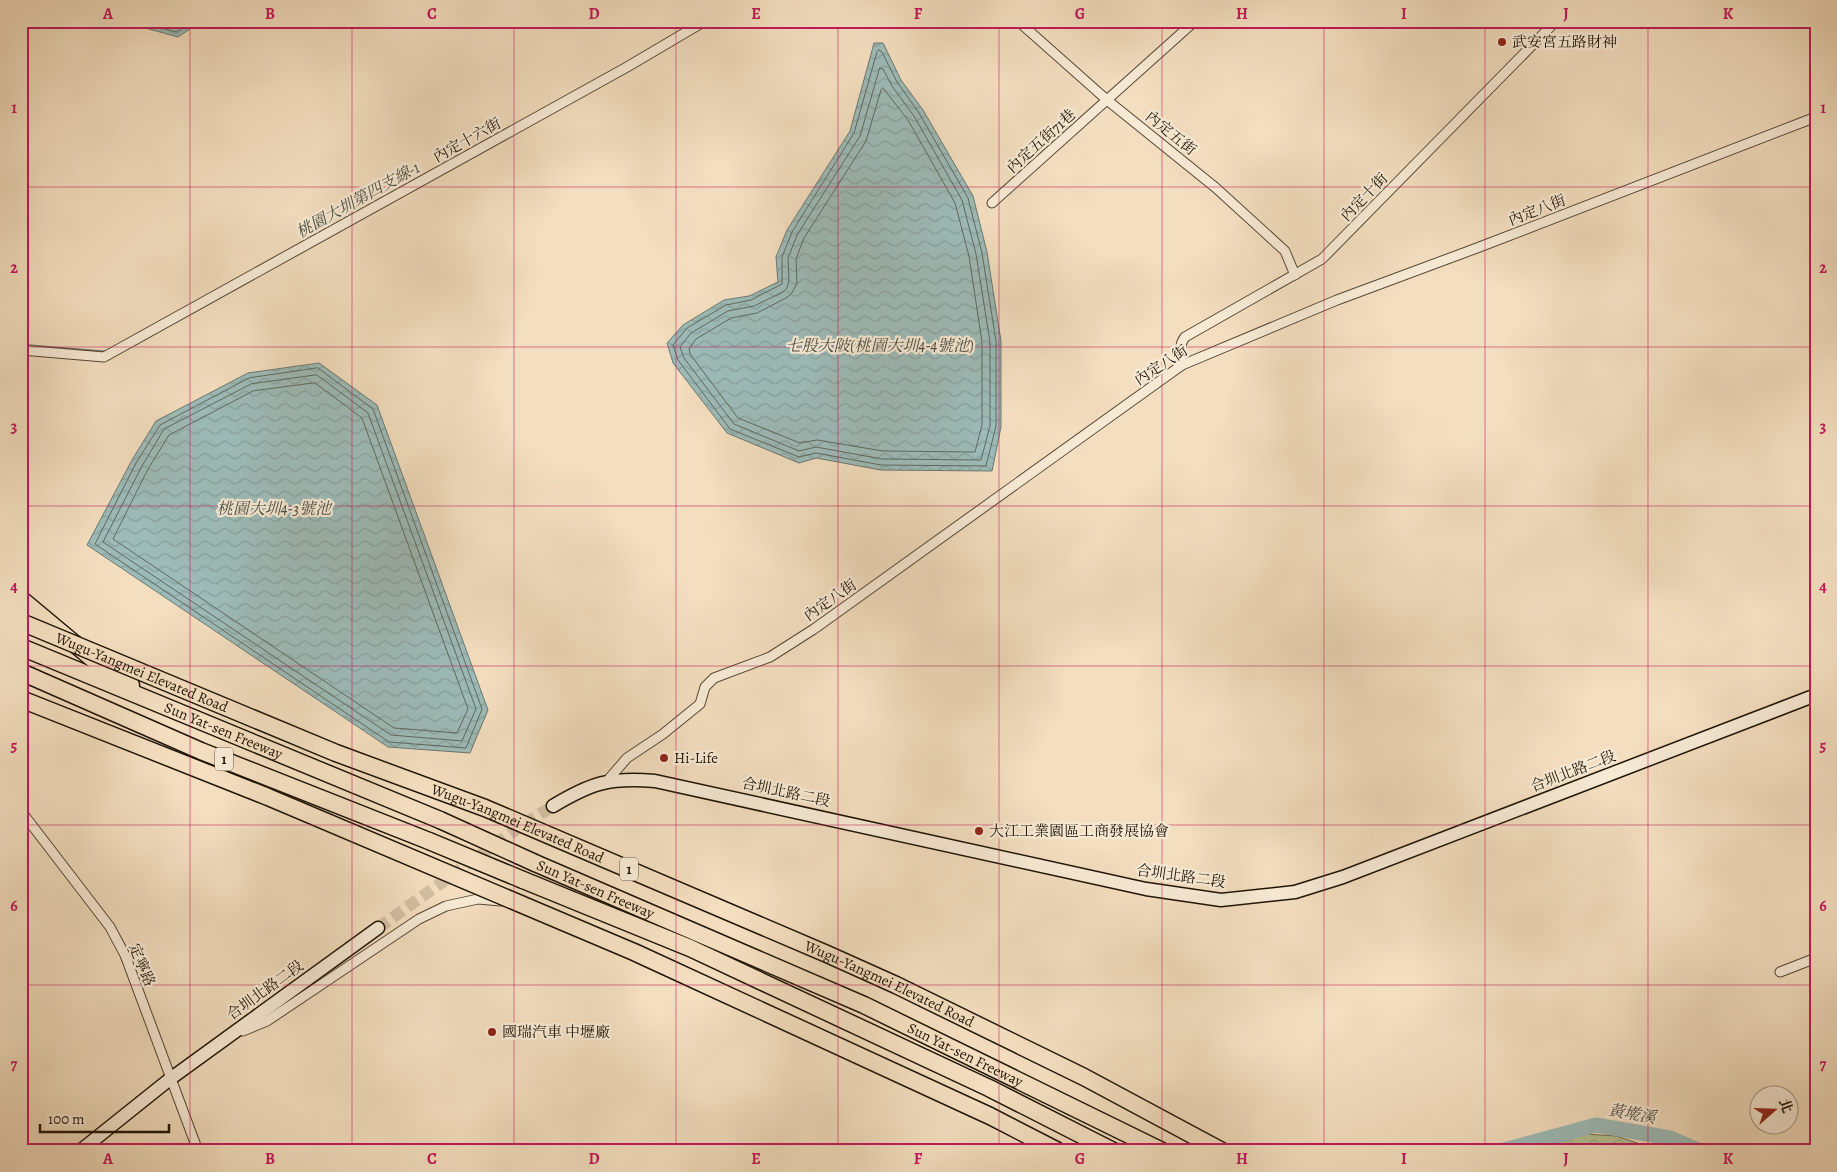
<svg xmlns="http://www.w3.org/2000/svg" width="1837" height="1172" viewBox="0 0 1837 1172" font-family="Alegreya,'Noto Serif TC',serif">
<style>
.forest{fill:url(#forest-crowns);stroke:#6c6b4e}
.water{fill:url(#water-waves);stroke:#6b7871}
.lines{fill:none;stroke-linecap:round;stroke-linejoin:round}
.shore{stroke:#5e685f;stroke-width:1}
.stream{stroke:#6b7871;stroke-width:2.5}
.river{stroke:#9dbbb8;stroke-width:15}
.secondary-tunnel{stroke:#d3c0a3;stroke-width:12;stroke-dasharray:12 6;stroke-linecap:butt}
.street-casing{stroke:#544634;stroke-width:11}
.secondary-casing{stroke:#1f1406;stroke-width:15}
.highway-casing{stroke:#1f1406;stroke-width:19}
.street{stroke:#f7ead5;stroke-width:9}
.secondary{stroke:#f7ead5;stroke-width:12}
.highway{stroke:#f3debf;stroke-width:16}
.highway-bridge-casing{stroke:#1f1406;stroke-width:19;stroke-linecap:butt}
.highway-bridge{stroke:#f3debf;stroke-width:16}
.grid{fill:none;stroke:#c2185b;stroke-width:1;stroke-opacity:0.55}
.poi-dot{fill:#8f2418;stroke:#f7ead5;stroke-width:2}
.labels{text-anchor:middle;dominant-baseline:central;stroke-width:4.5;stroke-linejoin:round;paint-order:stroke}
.shield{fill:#f7ead5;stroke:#605444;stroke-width:1}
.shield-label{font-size:14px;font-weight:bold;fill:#1f1406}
.poi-label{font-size:15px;fill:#1f1406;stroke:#f7ead5;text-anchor:start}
.street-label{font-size:15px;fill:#1f1406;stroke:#f7ead5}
.water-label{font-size:16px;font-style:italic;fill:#4b4e44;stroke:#f7ead5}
.neatline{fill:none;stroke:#c2185b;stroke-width:2}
.grid-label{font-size:16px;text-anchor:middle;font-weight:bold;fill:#c2185b}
</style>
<defs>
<pattern id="forest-crowns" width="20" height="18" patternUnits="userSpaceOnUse" patternTransform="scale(1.25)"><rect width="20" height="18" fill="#b8c295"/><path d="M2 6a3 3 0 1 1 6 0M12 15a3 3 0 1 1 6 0" fill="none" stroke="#9ea67f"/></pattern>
<pattern id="water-waves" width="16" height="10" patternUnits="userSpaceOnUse" patternTransform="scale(1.25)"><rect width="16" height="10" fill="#9dbbb8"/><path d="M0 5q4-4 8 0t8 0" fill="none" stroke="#87a09d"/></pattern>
</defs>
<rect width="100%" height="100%" fill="#f3debf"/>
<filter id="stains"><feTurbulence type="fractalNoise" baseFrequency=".004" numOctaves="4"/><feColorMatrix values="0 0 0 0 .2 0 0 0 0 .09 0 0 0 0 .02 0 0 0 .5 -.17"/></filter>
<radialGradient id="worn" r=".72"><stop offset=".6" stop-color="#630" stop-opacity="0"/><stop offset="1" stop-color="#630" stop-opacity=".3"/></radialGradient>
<!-- forest -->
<polygon class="forest" points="1584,1134 1616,1136 1661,1151 1533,1151"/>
<!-- water -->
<g class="water">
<polygon points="120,21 202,21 178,37"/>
<polygon points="874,43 883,43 901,80 923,110 973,196 987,252 1001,341 1001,427 992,471 881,470 816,458 799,463 727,433 673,363 667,343 683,325 724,300 749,296 778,282 776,257 787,230 850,131"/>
<polygon points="319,363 377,405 488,710 470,753 388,747 87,545 132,460 156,421 248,373"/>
</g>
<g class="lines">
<!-- shore -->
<g class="shore">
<polyline points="138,21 176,32 193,21"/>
<polygon points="879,50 882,52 897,82 919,113 968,198 982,253 996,341 996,426 986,466 881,465 816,453 799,457 730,429 678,360 673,345 687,328 726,305 751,300 782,284 782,257 792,232 854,133 877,52"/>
<polygon points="880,68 883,69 892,86 914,116 962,200 976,254 990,342 990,426 981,460 882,459 816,447 799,451 734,424 684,358 680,347 691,333 728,311 754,306 783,292 787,288 789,281 788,258 797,235 860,136"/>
<polygon points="883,88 908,120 955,203 969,256 982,342 982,425 975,452 883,451 817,440 800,443 738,418 690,354 689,349 696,339 731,318 757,313 786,298 792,293 797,283 796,259 804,238 866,141 881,90"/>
<polygon points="318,368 373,409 482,709 466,748 389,742 95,544 136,463 160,425 249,378"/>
<polygon points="317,375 368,413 476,709 462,741 391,735 103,542 142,466 164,429 251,384"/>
<polygon points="315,383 362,418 468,709 457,733 394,728 113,539 148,469 169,435 253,391"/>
</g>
<!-- stream -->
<polyline class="stream" points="21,345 107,352"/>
<!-- river -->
<polyline class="river" points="1500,1151 1596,1125 1670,1138 1700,1151"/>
<!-- secondary-tunnel -->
<polyline class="secondary-tunnel" points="378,928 518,828 553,806"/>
<defs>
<g id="street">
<polyline points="1018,21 1107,100 1216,188 1285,251 1295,275"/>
<polyline points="992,203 1195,21"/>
<polyline points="21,350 104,357 627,67 705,21"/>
<path d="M1182,365C1181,355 1178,346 1185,337L1322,259L1556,21"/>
<polyline points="607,781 627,758 663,734 700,704 705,687 714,678 770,657 814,629 1182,365 1337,300 1477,248 1816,117"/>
<polyline points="21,811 110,927 125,955 198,1151"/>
<polyline points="1780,972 1816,958"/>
<polyline points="243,1031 267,1021 419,919 446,906 478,899 501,901"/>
</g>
<g id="secondary">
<path d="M553,806C591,783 610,777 655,781L1146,889L1221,900L1295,892L1343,877L1816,695"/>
<polyline points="80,1151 170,1079 378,928"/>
</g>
<g id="highway">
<polyline points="21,599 94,660 131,685"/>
<path id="s1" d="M21,647L440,820"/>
<polyline points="21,672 201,751 429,841"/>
<path id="s2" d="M535,863L864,1005L1162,1151"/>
<polyline points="523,880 690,948 989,1088 1113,1151"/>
</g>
</defs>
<!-- street casing -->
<use href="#street" class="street-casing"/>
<!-- secondary casing -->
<use href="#secondary" class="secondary-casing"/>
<!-- highway casing -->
<use href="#highway" class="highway-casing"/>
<!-- street -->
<use href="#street" class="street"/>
<!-- secondary -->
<use href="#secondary" class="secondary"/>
<!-- highway -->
<use href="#highway" class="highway"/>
<defs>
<g id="highway-bridge">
<path id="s3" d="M21,622L336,753L485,808L827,954L896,985L1084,1077L1222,1151"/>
<polyline points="21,699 268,797 634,952 990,1116 1058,1151"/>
<polyline points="440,820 535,863"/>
<polyline points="429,841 523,880"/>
</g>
</defs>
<!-- highway-bridge casing -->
<use href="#highway-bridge" class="highway-bridge-casing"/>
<!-- highway-bridge -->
<use href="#highway-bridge" class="highway-bridge"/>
</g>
<!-- grid -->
<path class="grid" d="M190,21V1151M352,21V1151M514,21V1151M676,21V1151M838,21V1151M999,21V1151M1162,21V1151M1324,21V1151M1485,21V1151M1648,21V1151M21,187H1816M21,347H1816M21,506H1816M21,666H1816M21,825H1816M21,985H1816"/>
<!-- markers -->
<g class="poi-dot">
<circle cx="1502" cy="42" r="5"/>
<circle cx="664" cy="758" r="5"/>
<circle cx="979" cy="831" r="5"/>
<circle cx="492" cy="1032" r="5"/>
</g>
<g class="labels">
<!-- shield labels -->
<g class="shield">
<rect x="215" y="747.5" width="18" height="23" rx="4"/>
<rect x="620" y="857.5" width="18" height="23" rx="4"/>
</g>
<g class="shield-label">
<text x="224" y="759">1</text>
<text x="629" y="869">1</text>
</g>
<!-- poi labels -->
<g class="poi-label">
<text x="1512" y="42">武安宮五路財神</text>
<text x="674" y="758">Hi-Life</text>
<text x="989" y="831">大江工業園區工商發展協會</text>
<text x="502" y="1032">國瑞汽車 中壢廠</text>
</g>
<!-- street labels -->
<g class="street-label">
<text transform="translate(1171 133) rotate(39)">內定五街</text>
<text transform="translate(467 140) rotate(-29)">內定十六街</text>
<text transform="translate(1041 141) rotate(-42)">內定五街71巷</text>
<text transform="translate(1364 197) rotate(-46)">內定十街</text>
<text transform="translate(1537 210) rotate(-21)">內定八街</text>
<text transform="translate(1161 365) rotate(-33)">內定八街</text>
<text transform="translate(830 600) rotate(-35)">內定八街</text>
<text stroke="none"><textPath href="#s3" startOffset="131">Wugu-Yangmei Elevated Road</textPath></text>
<text stroke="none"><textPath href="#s1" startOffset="219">Sun Yat-sen Freeway</textPath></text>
<text transform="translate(1573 771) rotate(-21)">合圳北路二段</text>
<text transform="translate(786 792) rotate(12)">合圳北路二段</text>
<text stroke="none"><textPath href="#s3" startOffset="536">Wugu-Yangmei Elevated Road</textPath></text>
<text transform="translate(1181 876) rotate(8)">合圳北路二段</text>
<text stroke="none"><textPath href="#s2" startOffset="66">Sun Yat-sen Freeway</textPath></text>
<text transform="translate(142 965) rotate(68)">定寧路</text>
<text stroke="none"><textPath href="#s3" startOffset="941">Wugu-Yangmei Elevated Road</textPath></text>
<text transform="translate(265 990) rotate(-36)">合圳北路二段</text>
<text stroke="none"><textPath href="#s2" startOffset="471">Sun Yat-sen Freeway</textPath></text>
</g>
<!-- water labels -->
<g class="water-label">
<text transform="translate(358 200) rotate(-29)">桃園大圳第四支線-1</text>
<text x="880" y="346">七股大陂(桃園大圳4-4號池)</text>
<text x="274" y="509">桃園大圳4-3號池</text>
<text transform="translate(1632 1114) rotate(10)">黃墘溪</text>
</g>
</g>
<!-- margin -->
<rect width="1837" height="1172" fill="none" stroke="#f3debf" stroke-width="55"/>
<!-- north arrow -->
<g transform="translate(1774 1110) rotate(70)"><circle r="24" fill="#f7ead5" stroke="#a19482"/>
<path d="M0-4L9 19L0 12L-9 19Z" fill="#8f2418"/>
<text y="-8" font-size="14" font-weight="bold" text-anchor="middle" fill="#1f1406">北</text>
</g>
<!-- scale -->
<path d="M40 1124v8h129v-8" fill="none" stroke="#1f1406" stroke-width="2.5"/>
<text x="48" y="1124" font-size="15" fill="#1f1406" stroke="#f7ead5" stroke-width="4" paint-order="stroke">100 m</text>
<rect x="28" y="28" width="1782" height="1116" class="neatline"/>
<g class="grid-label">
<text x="108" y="19">A</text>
<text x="270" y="19">B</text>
<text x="432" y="19">C</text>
<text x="594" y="19">D</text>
<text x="756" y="19">E</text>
<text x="918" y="19">F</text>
<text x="1080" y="19">G</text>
<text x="1242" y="19">H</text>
<text x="1404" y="19">I</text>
<text x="1566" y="19">J</text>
<text x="1728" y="19">K</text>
<text x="14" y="113">1</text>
<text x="1823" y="113">1</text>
<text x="14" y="273">2</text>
<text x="1823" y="273">2</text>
<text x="14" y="432">3</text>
<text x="1823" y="432">3</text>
<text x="14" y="592">4</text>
<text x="1823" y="592">4</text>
<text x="14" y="751">5</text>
<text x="1823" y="751">5</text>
<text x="14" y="911">6</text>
<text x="1823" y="911">6</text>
<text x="14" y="1070">7</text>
<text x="1823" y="1070">7</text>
<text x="108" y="1164">A</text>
<text x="270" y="1164">B</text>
<text x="432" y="1164">C</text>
<text x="594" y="1164">D</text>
<text x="756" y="1164">E</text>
<text x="918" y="1164">F</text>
<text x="1080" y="1164">G</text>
<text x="1242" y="1164">H</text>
<text x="1404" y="1164">I</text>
<text x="1566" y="1164">J</text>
<text x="1728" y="1164">K</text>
</g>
<rect width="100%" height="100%" filter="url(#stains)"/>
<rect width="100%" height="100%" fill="url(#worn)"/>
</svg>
